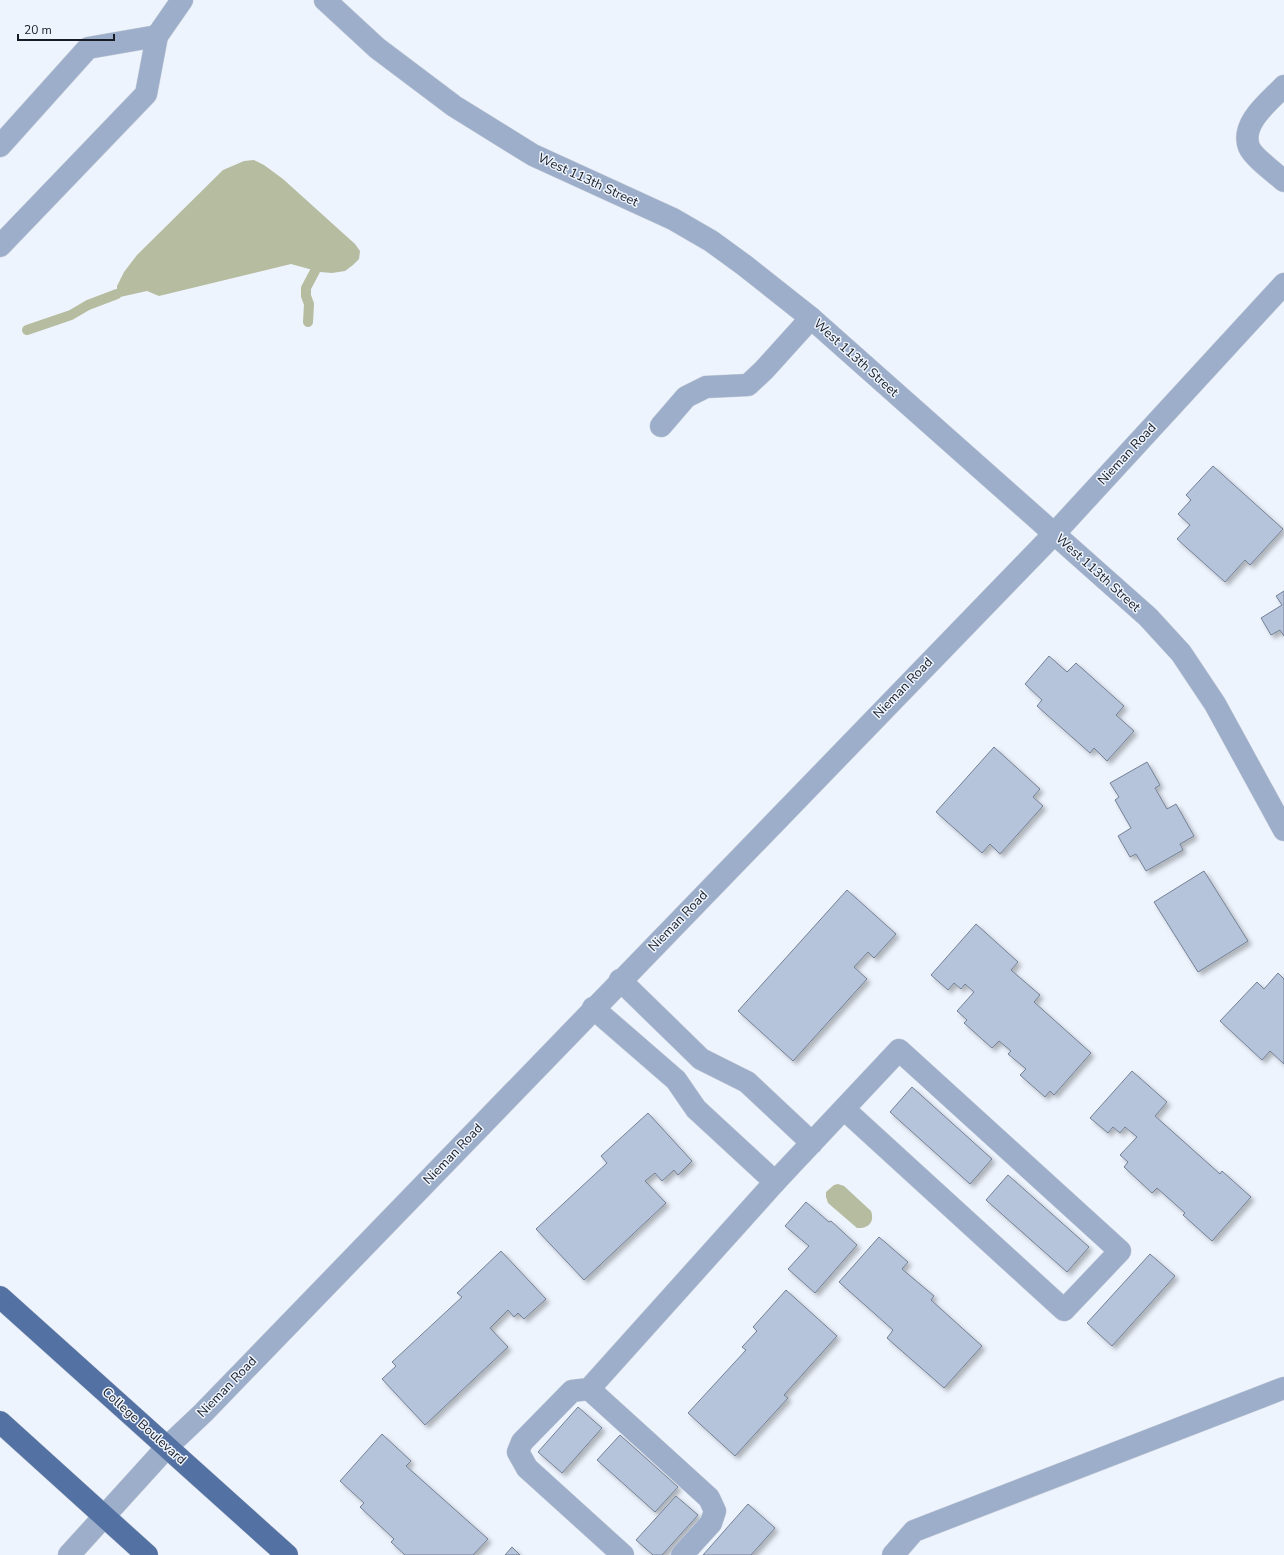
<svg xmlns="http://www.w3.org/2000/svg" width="1284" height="1555" viewBox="0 0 1284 1555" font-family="'Nunito Sans',sans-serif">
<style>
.water{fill:#b6bc9f}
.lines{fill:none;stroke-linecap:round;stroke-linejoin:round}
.stream{stroke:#b6bc9f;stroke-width:10}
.building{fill:#b5c4da;stroke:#748196;filter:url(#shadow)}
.minor-casing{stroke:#ccd1db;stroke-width:23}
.major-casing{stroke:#ccd1db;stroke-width:23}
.minor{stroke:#9caeca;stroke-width:22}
.major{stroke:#5372a3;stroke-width:22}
.labels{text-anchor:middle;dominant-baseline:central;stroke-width:3;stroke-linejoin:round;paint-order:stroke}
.street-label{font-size:13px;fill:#171c25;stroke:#eef4fe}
</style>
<defs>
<filter id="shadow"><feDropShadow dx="3.5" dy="3.5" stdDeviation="2" flood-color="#0004"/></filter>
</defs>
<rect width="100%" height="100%" fill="#eef4fe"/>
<!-- water -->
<g class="water">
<polygon points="254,160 264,165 283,179 355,244 360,251 359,259 353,265 345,271 332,273 320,272 291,264 159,296 147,291 120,297 117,294 117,286 124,272 137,255 223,170 244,161"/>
<path d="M838,1184L844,1186L871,1211C875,1222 868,1229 857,1228L828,1203L826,1197V1192L834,1185Z"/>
</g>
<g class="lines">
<!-- stream -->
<g class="stream">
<polyline points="308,322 309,304 306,296 306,288 315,271"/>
<polyline points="27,330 71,315 88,305 117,294"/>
</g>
</g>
<!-- building -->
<g class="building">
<polygon points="1213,466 1283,529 1250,565 1245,560 1225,582 1177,539 1190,525 1178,514 1191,500 1186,495"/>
<polygon points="1284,591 1284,636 1280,630 1271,635 1261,618 1282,605 1276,596"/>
<polygon points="1049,656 1067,672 1076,663 1124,706 1116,715 1134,731 1107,761 1094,748 1090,753 1037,706 1042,700 1025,684"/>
<polygon points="994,747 1040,789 1033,797 1043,806 1000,854 990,844 982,853 936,812"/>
<polygon points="1147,762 1160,785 1155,788 1167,809 1176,804 1194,836 1180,844 1183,850 1146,871 1136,854 1130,857 1118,836 1131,828 1115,800 1119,797 1110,783"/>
<polygon points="1204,871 1248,941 1198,972 1154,902"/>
<polygon points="847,890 896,934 874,958 868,952 854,967 867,979 793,1061 738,1011"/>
<polygon points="976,924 1018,962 1011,970 1040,995 1034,1002 1091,1053 1054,1095 1050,1091 1045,1097 1020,1075 1026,1069 1008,1054 1011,1051 999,1041 992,1048 964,1023 967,1020 957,1011 974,992 965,984 961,989 954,983 948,990 931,975"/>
<polygon points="1278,973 1284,979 1284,1064 1270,1051 1262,1060 1220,1021 1257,982 1264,989"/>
<polygon points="1132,1071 1167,1102 1155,1116 1220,1174 1222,1171 1251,1197 1212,1241 1183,1215 1185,1213 1157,1188 1152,1193 1124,1167 1128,1162 1120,1155 1137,1137 1125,1127 1120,1133 1113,1127 1108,1133 1090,1118"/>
<polygon points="912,1087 992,1159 970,1184 890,1112"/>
<polygon points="648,1113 692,1161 678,1175 674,1170 662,1181 655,1173 645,1181 666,1203 584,1280 536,1229 607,1163 601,1156"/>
<polygon points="1008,1175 1089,1247 1067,1272 986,1200"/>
<polygon points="806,1202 829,1222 831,1221 857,1245 815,1293 788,1269 809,1246 785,1226"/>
<polygon points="879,1237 908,1262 902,1269 934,1296 931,1300 982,1346 944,1388 887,1338 893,1330 839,1282"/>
<polygon points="501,1251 546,1299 524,1319 518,1313 514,1317 508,1310 490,1328 508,1347 425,1425 382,1379 396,1366 392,1362 462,1297 457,1293"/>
<polygon points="1150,1254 1175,1276 1112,1346 1087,1323"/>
<polygon points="786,1290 837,1336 784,1395 788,1398 735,1456 688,1413 746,1350 742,1347 757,1331 753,1327"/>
<polygon points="578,1407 602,1428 562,1473 538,1452"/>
<polygon points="382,1434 411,1461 406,1466 488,1539 473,1555 405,1555 391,1542 394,1539 360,1507 364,1503 340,1481"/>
<polygon points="620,1435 678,1487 655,1512 597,1460"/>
<polygon points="676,1496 698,1515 662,1555 653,1555 636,1540"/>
<polygon points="748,1504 775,1528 751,1555 703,1555"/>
<polygon points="512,1547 520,1555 505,1555"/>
</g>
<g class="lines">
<defs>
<g id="minor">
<polyline points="325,0 377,48 454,106 533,155 673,219 711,241 744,265 811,318 1148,617 1181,653 1215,704 1284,830"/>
<polyline points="157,36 182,0"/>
<path d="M1284,86C1270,101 1240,123 1249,147C1253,157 1275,173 1284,181"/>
<polyline points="0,146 88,48 157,36 146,94 0,246"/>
<polyline points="661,426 686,397 706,387 748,385 764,370 811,318"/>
<polyline points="620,980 701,1059 747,1082 812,1143"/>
<polyline points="593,1008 676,1080 696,1109 775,1182"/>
<polyline points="589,1389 709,1498 715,1511 711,1523 682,1555"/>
<polyline points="69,1555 167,1447 203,1413 1054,534 1284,284"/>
<polyline points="623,1555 527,1468 518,1452 522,1442 572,1391 589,1389 775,1182 899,1050 1120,1251 1064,1310 844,1109"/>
<polyline points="893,1555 914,1531 1284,1388"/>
</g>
<g id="major">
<polyline points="0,1297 287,1555"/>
<polyline points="0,1422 147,1555"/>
</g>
</defs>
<!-- minor casing -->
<use href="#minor" class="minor-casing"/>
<!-- major casing -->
<use href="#major" class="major-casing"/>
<!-- minor -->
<use href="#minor" class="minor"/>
<!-- major -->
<use href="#major" class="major"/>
</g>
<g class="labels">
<!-- street labels -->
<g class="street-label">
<text transform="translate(588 180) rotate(25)">West 113th Street</text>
<text transform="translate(856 358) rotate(42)">West 113th Street</text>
<text transform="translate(1127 454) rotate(-47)">Nieman Road</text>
<text transform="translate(1098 573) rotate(42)">West 113th Street</text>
<text transform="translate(903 688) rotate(-46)">Nieman Road</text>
<text transform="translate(678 921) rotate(-46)">Nieman Road</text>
<text transform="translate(453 1154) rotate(-46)">Nieman Road</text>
<text transform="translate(227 1387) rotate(-46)">Nieman Road</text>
<text transform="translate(144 1426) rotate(42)">College Boulevard</text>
</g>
</g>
<!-- scale -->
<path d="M18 34v6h96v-6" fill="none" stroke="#171c25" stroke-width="2"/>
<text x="24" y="34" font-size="12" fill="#171c25" stroke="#eef4fe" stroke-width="3" paint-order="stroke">20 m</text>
</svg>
